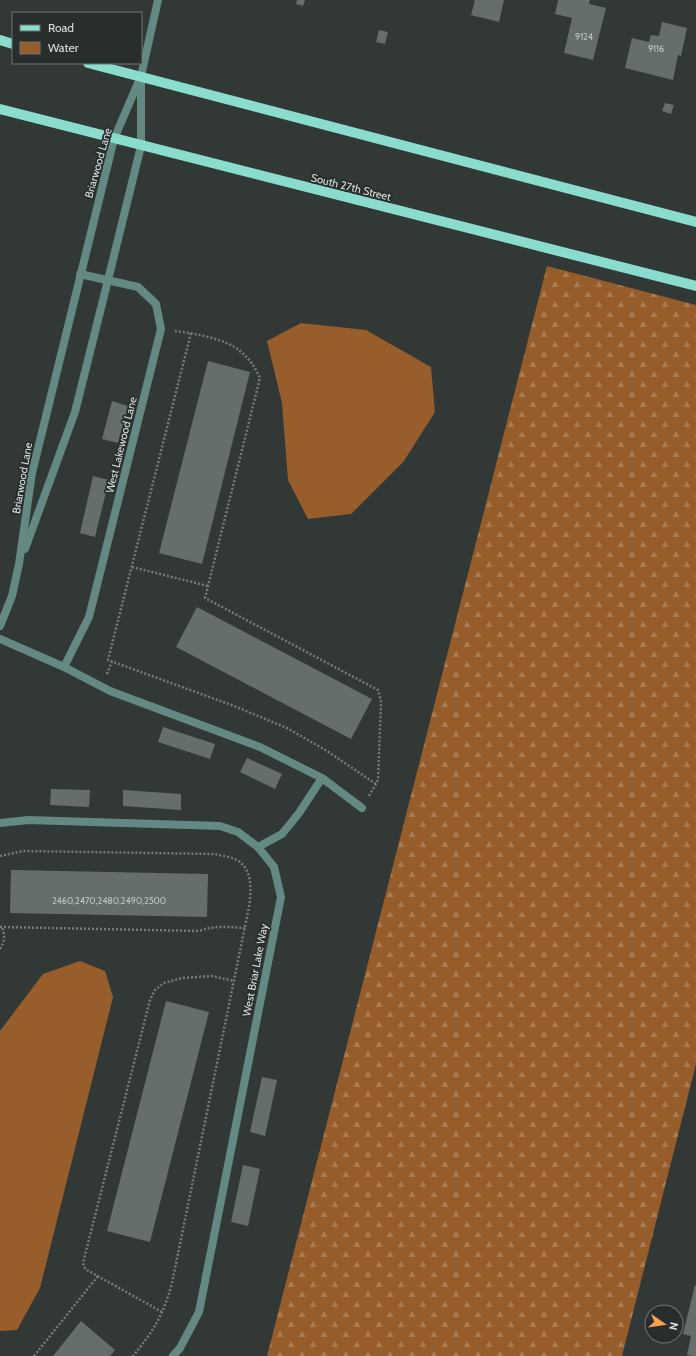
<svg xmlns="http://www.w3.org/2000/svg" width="696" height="1356" viewBox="0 0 696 1356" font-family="Cabin,sans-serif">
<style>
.forest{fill:url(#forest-firs)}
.water{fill:#975e2c}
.building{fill:#666e6c}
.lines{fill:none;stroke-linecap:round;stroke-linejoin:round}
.path{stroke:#767c7b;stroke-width:2.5;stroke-dasharray:2 2;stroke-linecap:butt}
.service{stroke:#638982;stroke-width:8}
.minor{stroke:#638982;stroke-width:8}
.primary{stroke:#8adccd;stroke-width:10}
.labels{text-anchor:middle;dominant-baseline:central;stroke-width:3.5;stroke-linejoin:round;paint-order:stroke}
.number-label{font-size:9px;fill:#bec4c2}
.street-label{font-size:11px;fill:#dce0df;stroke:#272e2c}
</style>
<defs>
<pattern id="forest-firs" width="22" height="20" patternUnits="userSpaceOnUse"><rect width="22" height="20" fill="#965d2b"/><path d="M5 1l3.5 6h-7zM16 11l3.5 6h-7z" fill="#a97c53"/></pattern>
</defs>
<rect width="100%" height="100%" fill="#313836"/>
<!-- forest -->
<polygon class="forest" points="547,266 696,305 696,1064 622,1356 267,1356"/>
<!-- water -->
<g class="water">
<polygon points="301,323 366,330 431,367 435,412 404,461 351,514 308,519 288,480 282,403 267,341"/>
<polygon points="80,961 105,971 113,997 40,1288 17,1330 0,1331 0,1031 43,974"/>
</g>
<!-- building -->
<g class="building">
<polygon points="297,0 305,0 303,6 296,4"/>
<polygon points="475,0 504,0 499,22 471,15"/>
<polygon points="558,0 590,0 589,4 606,8 593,60 564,53 572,18 555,14"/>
<polygon points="662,22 687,28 681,56 678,55 673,80 625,68 632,38 649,42 651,35 659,36"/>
<polygon points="379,30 388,32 385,44 376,42"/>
<polygon points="665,103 674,105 671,114 662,111"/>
<polygon points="208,361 250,372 202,564 159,553"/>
<polygon points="112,401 128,406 118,443 102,439"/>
<polygon points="93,476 109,480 95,537 80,533"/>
<polygon points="197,607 372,699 351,739 176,647"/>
<polygon points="163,727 215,744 210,759 158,742"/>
<polygon points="247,758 282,774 275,789 240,772"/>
<polygon points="51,789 90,790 89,807 50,805"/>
<polygon points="123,790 181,794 181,810 123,806"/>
<polygon points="11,870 208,874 207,917 10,913"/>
<polygon points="166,1001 209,1012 150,1242 107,1231"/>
<polygon points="262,1077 277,1080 265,1136 250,1132"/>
<polygon points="243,1165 260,1169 248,1226 231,1222"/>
<polygon points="695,1285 696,1286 696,1356 693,1356 687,1355 691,1336 683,1334"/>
<polygon points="81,1321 115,1350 110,1356 53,1356"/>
</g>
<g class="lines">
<!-- path -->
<g class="path">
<path d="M175,331C192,333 227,339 240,351C249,358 255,367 260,378L205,598L378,690L381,701L378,780L369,796"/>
<polyline points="191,333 108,660 234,706 287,728 327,751 376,784"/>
<polyline points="132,567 208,586"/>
<polyline points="107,674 112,661"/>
<path d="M0,856L23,851L215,854C223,856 234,857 240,862C253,873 251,892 249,907L172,1283C163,1316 154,1330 133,1356"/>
<path d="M0,927L199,931C215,925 228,927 245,928"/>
<path d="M0,949C5,941 5,935 2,927"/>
<polyline points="162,1312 87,1270 84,1267 83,1263 150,1000 155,990 164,983 182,978 212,976 234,981"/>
<polyline points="34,1356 98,1276"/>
</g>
<!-- service -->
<g class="service">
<polyline points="0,639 64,667 110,691 260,747 322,778 362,808"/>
<polyline points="64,667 89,617 161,329 156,304 138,287 80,274"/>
<polyline points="0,823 28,820 220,826 238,832 258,847 274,867 281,897 199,1312 180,1348 173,1356"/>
<polyline points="258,847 282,834 299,813 322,778"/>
</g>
<!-- minor -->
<g class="minor">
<polyline points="25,549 75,412 108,280 141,146 141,79"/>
<polyline points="0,626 12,596 19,564 32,473 114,139 141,76 158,0"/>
</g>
<!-- primary -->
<g class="primary">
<polyline points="0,40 13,44"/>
<polyline points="88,63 696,222"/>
<polyline points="0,109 696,286"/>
</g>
</g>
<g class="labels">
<!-- number labels -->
<g class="number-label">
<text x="584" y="36">9124</text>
<text x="656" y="48">9116</text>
<text x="109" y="900">2460,2470,2480,2490,2500</text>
</g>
<!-- street labels -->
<g class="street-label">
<text transform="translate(98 163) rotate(-74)">Briarwood Lane</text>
<text transform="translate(351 187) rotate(14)">South 27th Street</text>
<text transform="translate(121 445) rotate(-76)">West Lakewood Lane</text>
<text transform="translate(22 478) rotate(-80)">Briarwood Lane</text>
<text transform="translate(255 970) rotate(-79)">West Briar Lake Way</text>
</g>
</g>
<!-- legend -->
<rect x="12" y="12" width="130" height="52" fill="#272e2c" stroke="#6f7574"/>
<rect x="20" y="25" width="20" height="6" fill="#8adccd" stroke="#6f7574"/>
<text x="48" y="32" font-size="12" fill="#dce0df">Road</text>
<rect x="20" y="42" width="20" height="12" fill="#975e2c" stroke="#6f7574"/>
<text x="48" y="52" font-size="12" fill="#dce0df">Water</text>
<!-- north arrow -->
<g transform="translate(664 1324) rotate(103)"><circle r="19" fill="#272e2c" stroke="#6f7574"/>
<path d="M0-3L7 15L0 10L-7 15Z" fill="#fa9f4e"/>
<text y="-6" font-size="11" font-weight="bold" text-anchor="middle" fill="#dce0df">N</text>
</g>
</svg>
